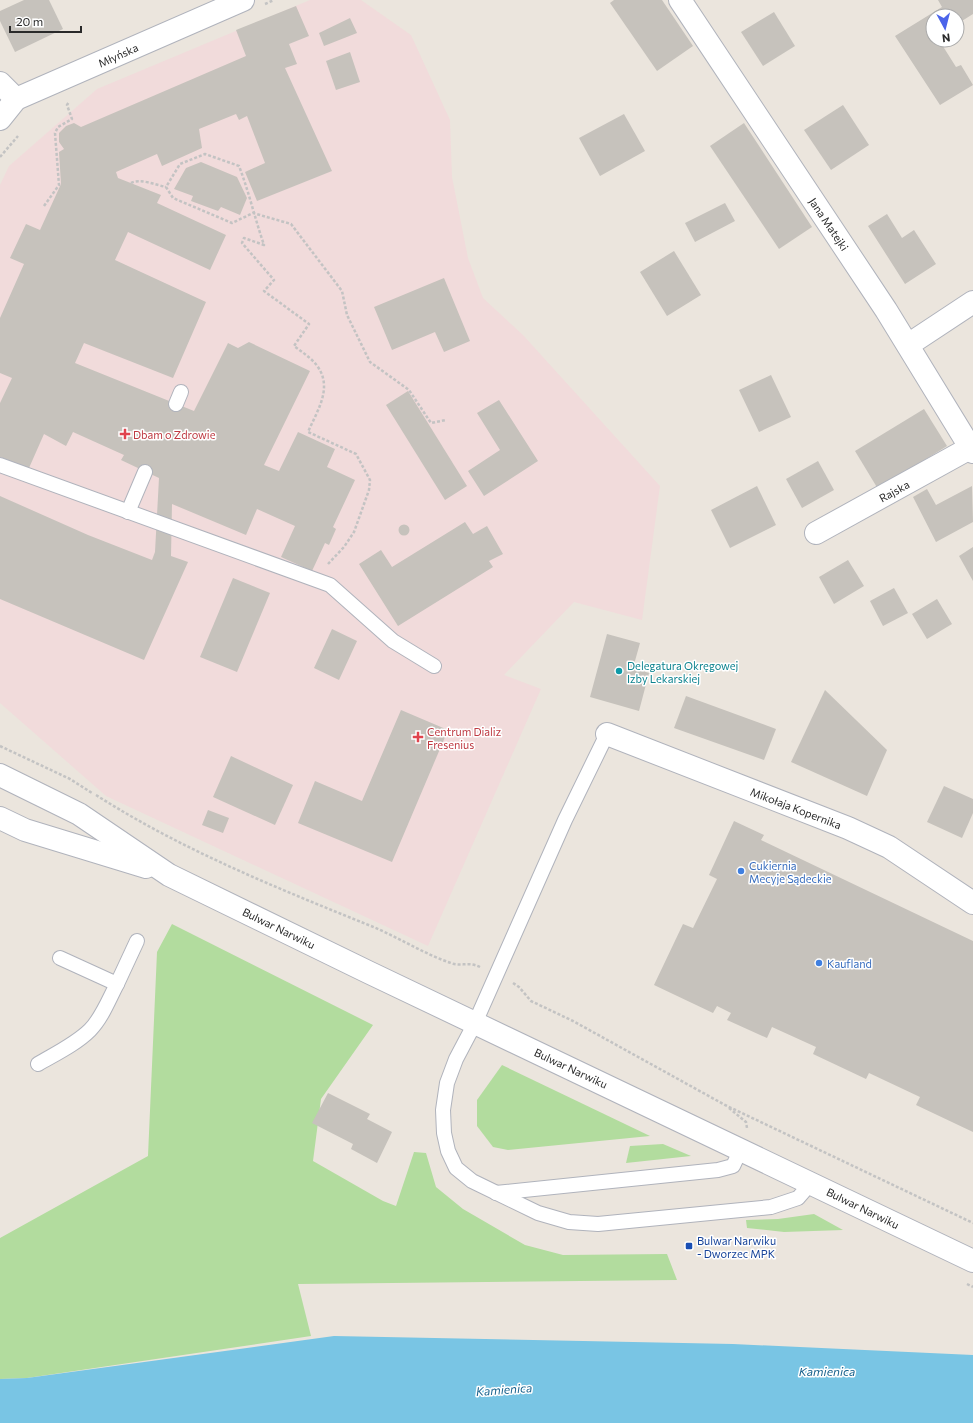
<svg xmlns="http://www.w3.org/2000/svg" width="973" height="1423" viewBox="0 0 973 1423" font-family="Commissioner,sans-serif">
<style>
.medical{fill:#f1dbdb}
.green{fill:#b2dc9e}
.water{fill:#79c5e4}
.building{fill:#c6c2bc}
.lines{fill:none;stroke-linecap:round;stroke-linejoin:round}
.service-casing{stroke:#b0b3bc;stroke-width:16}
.minor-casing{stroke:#b0b3bc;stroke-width:24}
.tertiary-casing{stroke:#b0b3bc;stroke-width:24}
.secondary-casing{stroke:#b0b3bc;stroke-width:24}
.path{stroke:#c3c3c3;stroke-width:2.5;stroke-dasharray:3 2;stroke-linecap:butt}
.service{stroke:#fff;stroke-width:14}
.minor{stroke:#fff;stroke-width:22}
.tertiary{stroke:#fff;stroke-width:22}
.secondary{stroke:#fff;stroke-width:22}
.health-dot{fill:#e0444e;stroke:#fff;stroke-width:1.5}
.culture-dot{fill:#0f9aa8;stroke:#fff;stroke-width:1.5}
.shop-dot{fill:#3f7fe0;stroke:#fff;stroke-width:1.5}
.transit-dot{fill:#1a4fb4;stroke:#fff;stroke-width:1.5}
.labels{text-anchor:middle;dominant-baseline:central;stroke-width:3;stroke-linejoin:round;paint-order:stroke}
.street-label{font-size:11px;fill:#2a2a2a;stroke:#fff}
.health-label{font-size:11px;fill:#be3a42;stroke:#fff;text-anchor:start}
.culture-label{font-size:11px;fill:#0d838f;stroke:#fff;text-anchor:start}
.shop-label{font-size:11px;fill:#366cbe;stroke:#fff;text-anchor:start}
.transit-label{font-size:11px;fill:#164399;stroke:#fff;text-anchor:start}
.water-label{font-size:12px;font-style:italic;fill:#19638e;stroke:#fff}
</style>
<rect width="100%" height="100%" fill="#ebe5dd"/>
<!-- medical -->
<polygon class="medical" points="310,0 361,0 411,35 450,120 452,177 468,258 483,298 523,335 660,486 642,620 574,602 504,675 541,689 428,946 106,796 0,703 0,185 9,166 97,89"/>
<!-- green -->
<g class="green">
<polygon points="172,924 373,1025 321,1099 313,1161 383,1201 396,1206 414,1152 426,1153 436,1187 463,1209 525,1245 563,1255 667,1254 677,1280 298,1284 311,1336 27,1378 0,1379 0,1238 148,1156 157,952"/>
<polygon points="502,1065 650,1136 508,1150 493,1147 477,1126 477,1100"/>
<polygon points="663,1144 691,1156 626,1163 630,1146"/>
<polygon points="814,1214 843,1230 784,1232 747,1228 746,1220 778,1219"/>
</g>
<!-- water -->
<polygon class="water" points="334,1336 733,1344 973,1355 973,1423 0,1423 0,1379 27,1378"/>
<!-- building -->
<g class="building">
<polygon points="24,0 49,0 63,29 15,52 0,21 0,11"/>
<polygon points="614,0 662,0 693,46 657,71 610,3"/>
<polygon points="938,0 973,0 973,14 957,24 957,16 933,16 933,40 939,40 956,67 961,65 973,85 940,105 895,36 942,7"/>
<polygon points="296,6 309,36 289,44 297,64 285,68 332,171 257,201 245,172 265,163 247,116 239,120 236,114 199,129 202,148 162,166 157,154 116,172 118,178 161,195 157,203 226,235 210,270 128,232 115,260 206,302 173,378 84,343 75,363 194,411 228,343 238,348 249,342 310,371 264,465 279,471 298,432 335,449 327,467 355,480 333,527 336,529 329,545 325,543 312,571 281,557 295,526 257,509 246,535 172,504 171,556 188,562 144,660 0,599 0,496 88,535 152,560 155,552 159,478 121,460 124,455 73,432 66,446 44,434 29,468 0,457 0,403 12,378 0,373 0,318 24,264 10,258 26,224 40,230 61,184 59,152 64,149 59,142 59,133 66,126 74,123 81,127 246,56 236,30"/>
<polygon points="774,12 795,46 763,66 741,32"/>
<polygon points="350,18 357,33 324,46 319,33"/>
<polygon points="350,52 360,82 336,90 326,61"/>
<polygon points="843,105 869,145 831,170 804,130"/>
<polygon points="624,114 645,151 600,176 579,138"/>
<polygon points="744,123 812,227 779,249 710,146"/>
<polygon points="201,162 237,177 247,198 240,215 221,207 218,211 191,201 193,196 174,189 186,168"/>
<polygon points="725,203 735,221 695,242 685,223"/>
<polygon points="887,214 902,238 914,230 936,264 905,284 868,226"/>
<polygon points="674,251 701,295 667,316 640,272"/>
<polygon points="444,278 470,341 444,352 435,332 392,350 374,307"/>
<polygon points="771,375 791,417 759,432 739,390"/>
<polygon points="408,391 467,486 445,500 386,405"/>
<polygon points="499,400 538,461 484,496 468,471 500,450 477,413"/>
<polygon points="924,409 947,446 878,489 855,451"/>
<polygon points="818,461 834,490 802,508 786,479"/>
<polygon points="757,486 776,525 730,548 711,510"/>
<polygon points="972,486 973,522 936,542 913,497 927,489 936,505"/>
<polygon points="465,522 473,534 487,526 503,554 489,561 493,567 398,626 359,564 381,550 392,567"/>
<circle cx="404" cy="530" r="5.5"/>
<polygon points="973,547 973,581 959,556"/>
<polygon points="848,560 864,586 834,604 819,577"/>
<polygon points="233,578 270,593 237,672 200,657"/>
<polygon points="894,588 908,613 883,626 870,601"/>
<polygon points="937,599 952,624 927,639 912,614"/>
<polygon points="332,629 357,641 339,680 314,668"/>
<polygon points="607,634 640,643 633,668 649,673 639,711 590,697"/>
<polygon points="825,690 887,750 867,796 791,762"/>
<polygon points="686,696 776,729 764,760 674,728"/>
<polygon points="401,710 448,730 392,862 298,823 315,781 362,801"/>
<polygon points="231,756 293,785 275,825 213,797"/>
<polygon points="944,786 973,799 973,813 962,838 927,822"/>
<polygon points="208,810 229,818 223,833 202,825"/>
<polygon points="734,821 764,835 761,840 973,941 973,1132 916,1105 920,1097 869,1073 866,1079 813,1054 816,1047 772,1027 767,1038 727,1020 731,1013 717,1006 713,1013 654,985 683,924 693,928 717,879 709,875"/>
<polygon points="328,1093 370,1114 367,1119 392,1132 377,1163 351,1149 353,1144 312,1123"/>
</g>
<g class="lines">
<defs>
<g id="service">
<polyline points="176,404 181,392"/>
<polyline points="0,465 330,585 393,641 434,666"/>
<polyline points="128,512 145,472"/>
<polyline points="607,734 565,820 475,1023 456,1059 447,1083 443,1110 444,1133 448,1151 456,1168 472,1181 538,1213 569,1222 598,1224 771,1207 798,1198 811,1183"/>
<polyline points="60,958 117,984 137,941"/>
<path d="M38,1064C55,1054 76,1044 90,1030C102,1018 109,999 117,984"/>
<polyline points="496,1193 718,1170 733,1166 741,1149"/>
</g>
<g id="minor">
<polyline points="680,0 886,310 973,452"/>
<polyline points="0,83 16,99"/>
<polyline points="908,345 973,302"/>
<polyline points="816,533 970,448"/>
<polyline points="607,734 848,828 889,847 973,903"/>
</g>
<polyline id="tertiary" points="0,119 16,99 243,0"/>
<g id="secondary">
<polyline points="0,775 79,814 169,875 368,972 973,1261"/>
<polyline points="0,818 25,830 146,867"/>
</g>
</defs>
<!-- service casing -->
<use href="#service" class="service-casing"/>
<!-- minor casing -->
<use href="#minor" class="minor-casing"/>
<!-- tertiary casing -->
<use href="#tertiary" class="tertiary-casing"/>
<!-- secondary casing -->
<use href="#secondary" class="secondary-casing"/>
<!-- path -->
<g class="path">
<polyline points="265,4 274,0"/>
<polyline points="0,157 18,136"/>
<path d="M131,183C140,178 156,185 166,187"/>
<polyline points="44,206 59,185 55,133 58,127 72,119 67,105 69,102"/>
<path d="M328,564L344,547L354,532L369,490L370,480L356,454L308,432C318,409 335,385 314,362C308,356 301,351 294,346L309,324L264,291L274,280L242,243L244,238L264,245C255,219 249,192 239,166L205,154L180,164L166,187L173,198L232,223L253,213L291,224L342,291L347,315L370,362L409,390L431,423L446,420"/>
<polyline points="0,746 70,779 92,793"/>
<path d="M96,795C182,850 277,888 371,926C398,937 424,954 451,963C461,967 468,961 480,967"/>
<polyline points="513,983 519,987 531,1001 573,1021 725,1105 973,1223"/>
<polyline points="729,1108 746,1122 747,1128"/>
<polyline points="967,1284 973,1287"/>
</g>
<!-- service -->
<use href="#service" class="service"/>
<!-- minor -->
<use href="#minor" class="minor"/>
<!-- tertiary -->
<use href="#tertiary" class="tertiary"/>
<!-- secondary -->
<use href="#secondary" class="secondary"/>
</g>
<!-- markers -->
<g class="health-dot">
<path d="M123 428h4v4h4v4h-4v4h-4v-4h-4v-4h4z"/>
<path d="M416 731h4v4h4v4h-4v4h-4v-4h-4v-4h4z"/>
</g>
<circle class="culture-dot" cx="619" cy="671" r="4"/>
<g class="shop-dot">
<circle cx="741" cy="871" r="4"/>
<circle cx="819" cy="963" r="4"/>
</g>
<rect class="transit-dot" x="685" y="1242" width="8" height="8" rx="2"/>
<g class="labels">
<!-- street labels -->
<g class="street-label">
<text transform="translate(118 55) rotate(-24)">Młyńska</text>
<text transform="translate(829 224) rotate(56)">Jana Matejki</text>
<text transform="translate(894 491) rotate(-29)">Rajska</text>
<text transform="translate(796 808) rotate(21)">Mikołaja Kopernika</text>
<text transform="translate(279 928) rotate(26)">Bulwar Narwiku</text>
<text transform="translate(571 1068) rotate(25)">Bulwar Narwiku</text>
<text transform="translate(863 1208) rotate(26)">Bulwar Narwiku</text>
</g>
<!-- health labels -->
<g class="health-label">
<text x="133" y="434">Dbam o Zdrowie</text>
<text x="427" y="731">Centrum Dializ<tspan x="427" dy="13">Fresenius</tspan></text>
</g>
<!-- culture labels -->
<g class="culture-label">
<text x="627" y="665">Delegatura Okręgowej<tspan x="627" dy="13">Izby Lekarskiej</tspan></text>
</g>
<!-- shop labels -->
<g class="shop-label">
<text x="749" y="865">Cukiernia<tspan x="749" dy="13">Mecyje Sądeckie</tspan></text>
<text x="827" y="963">Kaufland</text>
</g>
<!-- transit labels -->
<g class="transit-label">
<text x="697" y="1240">Bulwar Narwiku<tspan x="697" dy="13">- Dworzec MPK</tspan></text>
</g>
<!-- water labels -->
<g class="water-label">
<text x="827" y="1371">Kamienica</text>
<text transform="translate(504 1389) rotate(-4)">Kamienica</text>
</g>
</g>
<!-- north arrow -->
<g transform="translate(945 28) rotate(173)"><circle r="19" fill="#ffffff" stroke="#aaaaaa"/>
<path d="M0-3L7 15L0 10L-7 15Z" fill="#4b64ea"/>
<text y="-6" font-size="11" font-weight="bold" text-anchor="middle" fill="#2a2a2a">N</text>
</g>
<!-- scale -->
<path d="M10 26v6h71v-6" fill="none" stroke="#2a2a2a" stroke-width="2"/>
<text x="16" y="26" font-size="12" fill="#2a2a2a" stroke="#ffffff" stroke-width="3" paint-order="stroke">20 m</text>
</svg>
